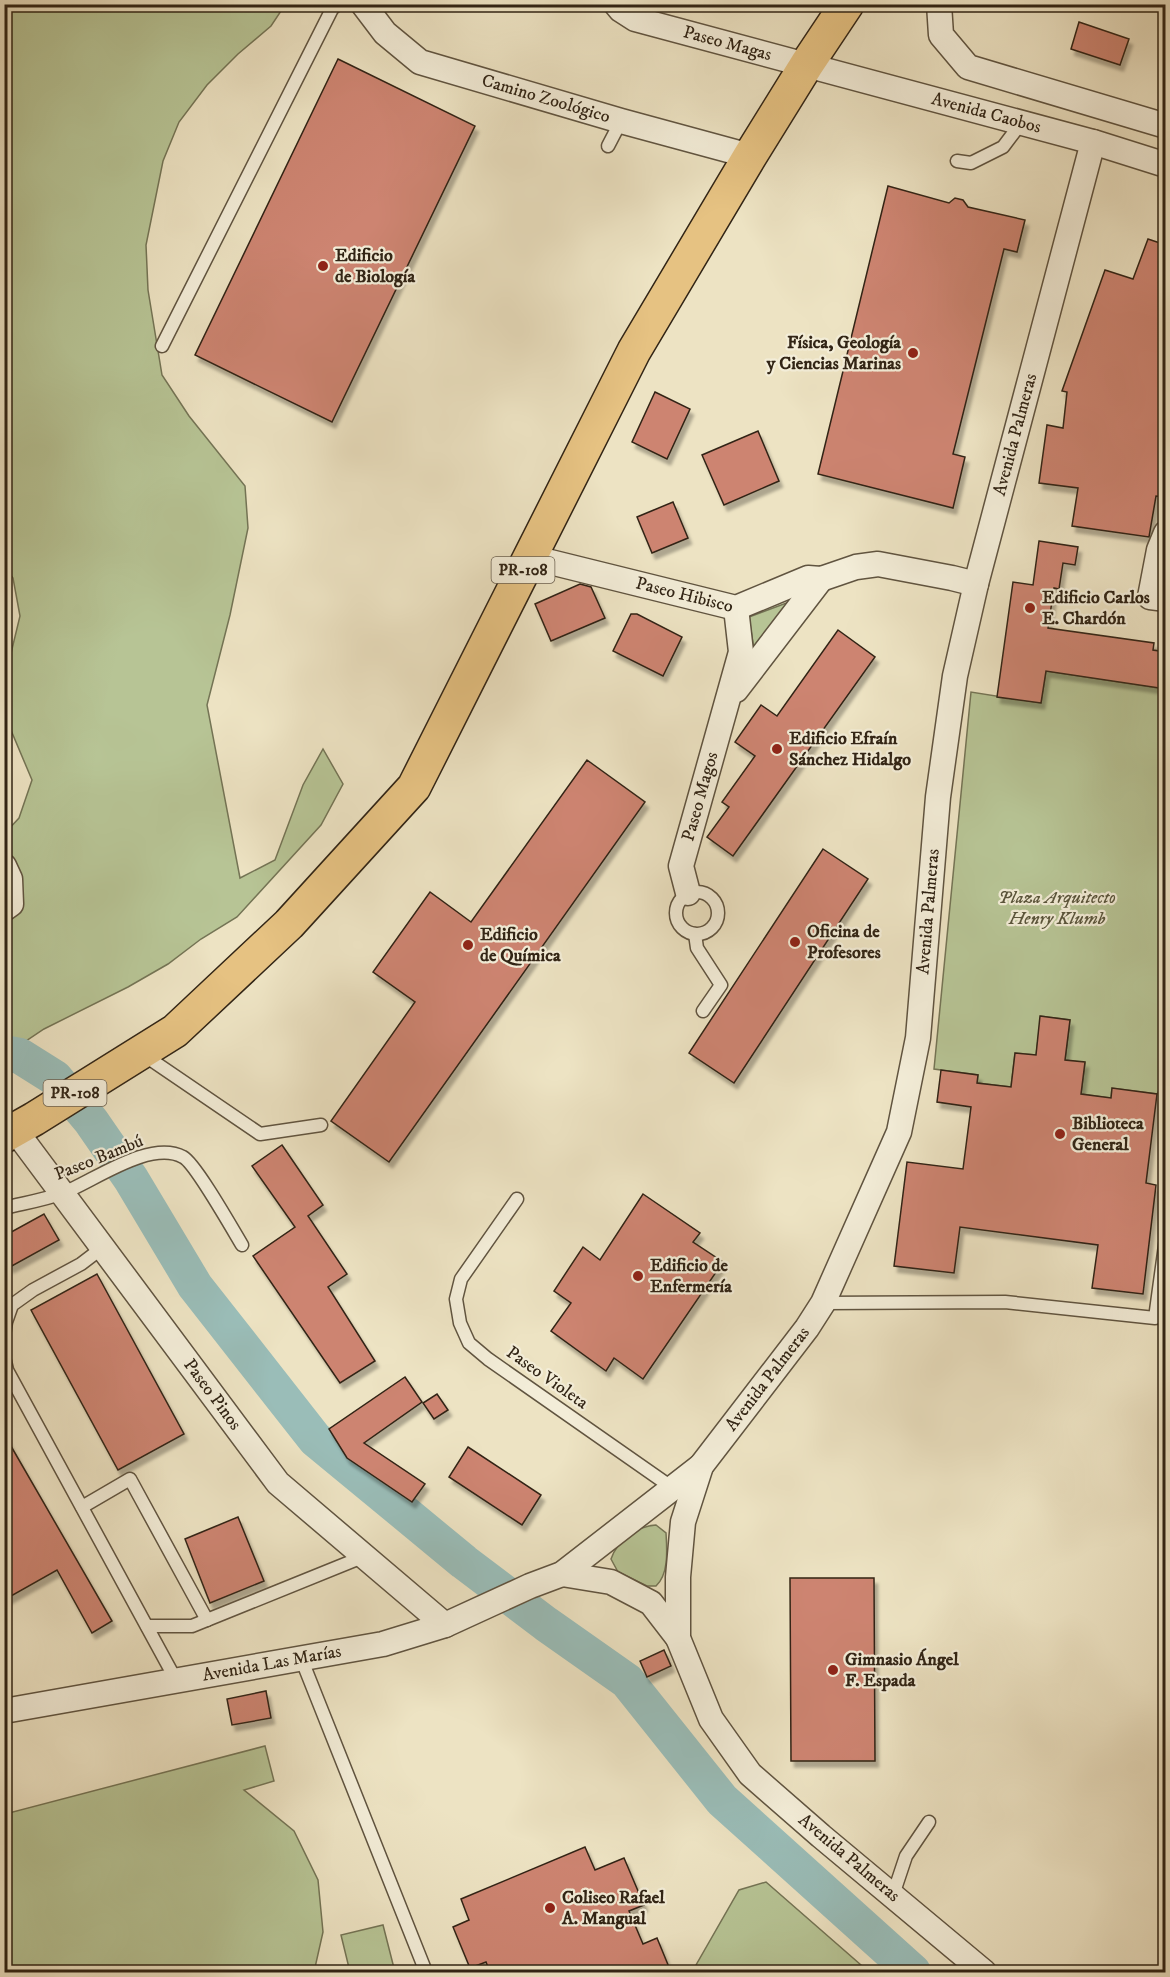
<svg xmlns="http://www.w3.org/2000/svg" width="1170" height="1977" viewBox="0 0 1170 1977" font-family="'IM FELL DW Pica',serif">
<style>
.green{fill:#b7c495;stroke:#747455;stroke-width:1.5}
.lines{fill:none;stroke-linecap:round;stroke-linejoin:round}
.river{stroke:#9abdb8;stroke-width:36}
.building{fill:#cd8471;stroke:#312415;stroke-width:1.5;filter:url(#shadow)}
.lane-casing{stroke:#605440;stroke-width:15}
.street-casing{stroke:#605440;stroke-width:27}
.primary-casing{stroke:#312415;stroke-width:36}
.lane{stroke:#f3edd8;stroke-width:12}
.street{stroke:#f3edd8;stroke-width:24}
.primary{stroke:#e6c282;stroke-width:33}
.poi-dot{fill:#8f2418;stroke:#f3edd8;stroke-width:2}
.labels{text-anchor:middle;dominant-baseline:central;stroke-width:4.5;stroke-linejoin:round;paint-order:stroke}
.shield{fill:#f3edd8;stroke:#6b6050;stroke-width:1.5}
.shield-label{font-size:16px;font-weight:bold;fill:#312415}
.street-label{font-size:18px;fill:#312415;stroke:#f3edd8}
.poi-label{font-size:18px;font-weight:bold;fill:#312415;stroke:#f3edd8;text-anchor:start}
.park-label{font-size:18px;font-style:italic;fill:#59543b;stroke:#f3edd8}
</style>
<defs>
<filter id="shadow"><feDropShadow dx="3.5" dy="6" stdDeviation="1.5" flood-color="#0004"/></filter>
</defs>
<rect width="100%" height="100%" fill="#ede3c3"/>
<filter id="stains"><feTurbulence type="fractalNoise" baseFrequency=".00333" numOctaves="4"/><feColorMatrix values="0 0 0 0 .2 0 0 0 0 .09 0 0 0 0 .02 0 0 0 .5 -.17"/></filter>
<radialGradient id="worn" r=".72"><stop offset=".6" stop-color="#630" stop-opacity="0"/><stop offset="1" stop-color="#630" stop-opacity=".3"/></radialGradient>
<!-- green -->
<g class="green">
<polygon points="5,5 285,5 271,26 238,54 207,85 179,122 163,161 146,245 148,290 162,375 189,416 245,486 248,528 230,615 207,705 240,878 275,860 303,785 323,749 343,784 321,825 237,917 201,939 168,964 128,987 44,1029 5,1055 5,833 19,818 32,780 5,716 5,678 20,616 13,578 4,566"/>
<polygon points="789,602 754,650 749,617"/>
<polygon points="1046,671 1165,689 1165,1081 1157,1094 1112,1088 1111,1098 1081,1094 1085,1063 1065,1060 1070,1020 1041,1016 1036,1055 1015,1053 1011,1087 977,1083 978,1075 934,1069 971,692 1041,703"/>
<path d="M656,1525L666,1533C667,1550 669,1574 656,1586H647L618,1572L611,1559C617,1541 637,1526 656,1525Z"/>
<polygon points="265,1746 274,1781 244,1790 294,1831 318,1880 323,1932 314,1972 5,1972 5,1814"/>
<polygon points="766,1882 869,1972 692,1972 739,1890"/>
<polygon points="383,1925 395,1972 350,1972 341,1935"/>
</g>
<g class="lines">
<!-- river -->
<polyline class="river" points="4,1053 20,1056 55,1078 91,1121 131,1179 195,1286 315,1439 464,1562 546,1624 627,1681 722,1800 913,1972"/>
</g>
<!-- building -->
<g class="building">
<polygon points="1079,22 1129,39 1120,65 1071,49"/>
<polygon points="338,59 475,126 332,422 195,355"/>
<polygon points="888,186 949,203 955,198 963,200 968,207 1025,220 1017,252 1004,249 953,454 965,457 953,508 818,474"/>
<polygon points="1148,239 1166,245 1166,424 1162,452 1166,452 1166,497 1156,496 1149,537 1072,526 1078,488 1039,483 1047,425 1063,428 1067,392 1062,391 1105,270 1133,279"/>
<polygon points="655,392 690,409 667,459 632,442"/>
<polygon points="758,431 779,481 724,505 702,455"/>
<polygon points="673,502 688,538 652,553 637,517"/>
<polygon points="1039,541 1078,547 1075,565 1063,563 1059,589 1054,588 1048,628 1154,643 1153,650 1166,652 1166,689 1046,671 1041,703 997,697 1013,582 1033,585"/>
<polygon points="580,584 591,587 605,618 551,641 535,604"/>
<polygon points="631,614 637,614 682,637 663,676 613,651"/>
<polygon points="838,630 875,657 733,856 707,837 729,807 722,802 755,756 735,742 761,705 777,716"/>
<polygon points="587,760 645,802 389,1162 331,1121 415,1002 373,972 430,892 471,922"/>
<polygon points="823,849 868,879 734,1083 689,1053"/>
<polygon points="1040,1016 1070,1020 1065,1060 1085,1062 1081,1094 1111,1098 1112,1088 1157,1094 1146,1183 1156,1185 1143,1294 1092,1288 1098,1245 960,1227 954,1273 894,1266 907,1162 963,1169 971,1107 937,1102 941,1070 978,1075 977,1083 1011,1087 1015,1053 1036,1055"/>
<polygon points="282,1145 323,1205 308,1216 347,1274 328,1287 375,1361 340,1383 253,1256 295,1227 252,1166"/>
<polygon points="643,1194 700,1233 693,1242 723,1262 643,1379 614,1358 606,1371 551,1331 571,1303 554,1291 583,1247 600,1260"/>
<polygon points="44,1214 59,1240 10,1267 4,1257 4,1236"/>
<polygon points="97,1274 184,1434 118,1470 31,1310"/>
<polygon points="405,1377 422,1402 364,1443 425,1484 412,1502 347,1458 329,1429"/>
<polygon points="437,1394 448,1410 434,1419 423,1403"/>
<polygon points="4,1434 112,1621 92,1633 57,1570 4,1600"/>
<polygon points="468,1447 541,1495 522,1525 449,1477"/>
<polygon points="238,1517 264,1581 210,1603 185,1539"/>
<polygon points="790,1578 874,1578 875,1761 791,1761"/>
<polygon points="664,1650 671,1666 647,1677 640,1661"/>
<polygon points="266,1691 271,1718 232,1725 227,1699"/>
<polygon points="585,1847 595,1870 624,1858 644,1905 629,1911 643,1944 657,1938 671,1972 490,1972 486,1962 470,1968 453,1927 469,1920 461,1899"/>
</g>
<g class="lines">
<defs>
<g id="lane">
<polyline points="608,146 621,121"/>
<polyline points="957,161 971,163 1003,147 1021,123"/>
<polyline points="162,346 332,9 338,4"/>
<circle cx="697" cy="913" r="21"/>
<polyline points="695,934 697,948 721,985 703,1011"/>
<polyline points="144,1055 260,1134 321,1125"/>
<polyline points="517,1199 461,1279 456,1299 460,1323 469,1343 488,1359 674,1489"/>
<path d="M4,1208C24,1203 44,1200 63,1193C94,1181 150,1139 183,1157C195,1163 233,1230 242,1245"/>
<polyline points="823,1303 1005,1302 1155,1318 1166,1238"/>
<polyline points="4,1336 6,1322 12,1305 33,1290 81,1264 102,1248"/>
<polyline points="4,1357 7,1370 176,1680"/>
<polyline points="82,1507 130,1479 207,1620"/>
<polyline points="147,1626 192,1626 365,1556"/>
<polyline points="301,1658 426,1972"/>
<polyline points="893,1895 906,1856 929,1822"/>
</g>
<g id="street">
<path id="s1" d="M363,4L385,33L420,62L621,121L750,156"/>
<path id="s2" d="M616,4L621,10L635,19L1093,142L1166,165"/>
<polyline points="939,4 941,35 968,67 1166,126"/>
<polyline points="1166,533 1159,550 1150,597 1166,599"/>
<path id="s3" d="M530,557L736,608L808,578L821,579L856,567L878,564L952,578L976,584"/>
<polyline points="736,690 821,579"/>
<polyline points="4,866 10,879 11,904 4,909"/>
<path id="s4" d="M688,893L681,866L741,652L736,608"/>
<path id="s5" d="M15,1130L278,1483L445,1625"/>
<polyline points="562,1574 611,1582 651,1603 678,1638"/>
<path id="s6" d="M4,1711L383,1644L445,1625L530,1586L562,1574L701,1466"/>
<path id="s7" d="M984,1972L821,1836L750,1774L711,1719L678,1638V1577L683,1522L701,1466L807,1328L823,1303L899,1132L918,1038L938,797L955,676L976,584L1093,142"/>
</g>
<polyline id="primary" points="4,1136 34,1119 175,1031 289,924 414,787 634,351 750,156 807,64 847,4"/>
</defs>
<!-- lane casing -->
<use href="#lane" class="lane-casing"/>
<!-- street casing -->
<use href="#street" class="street-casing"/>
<!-- primary casing -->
<use href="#primary" class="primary-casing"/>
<!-- lane -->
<use href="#lane" class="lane"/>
<!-- street -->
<use href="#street" class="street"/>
<!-- primary -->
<use href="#primary" class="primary"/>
</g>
<!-- markers -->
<g class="poi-dot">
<circle cx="323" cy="266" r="6"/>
<circle cx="913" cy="353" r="6"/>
<circle cx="1030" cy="608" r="6"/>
<circle cx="777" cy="749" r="6"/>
<circle cx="795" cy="942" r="6"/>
<circle cx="468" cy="945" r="6"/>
<circle cx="1060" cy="1134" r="6"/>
<circle cx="638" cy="1276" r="6"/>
<circle cx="833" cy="1670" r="6"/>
<circle cx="550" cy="1908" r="6"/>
</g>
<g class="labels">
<!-- shield labels -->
<g class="shield">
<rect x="491.5" y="557" width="63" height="26" rx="4.5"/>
<rect x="43.5" y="1080" width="63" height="26" rx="4.5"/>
</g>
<g class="shield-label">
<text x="523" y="570">PR-108</text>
<text x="75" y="1093">PR-108</text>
</g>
<!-- street labels -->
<g class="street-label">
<text stroke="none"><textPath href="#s2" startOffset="120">Paseo Magas</textPath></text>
<text stroke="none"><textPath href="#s1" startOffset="213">Camino Zoológico</textPath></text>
<text stroke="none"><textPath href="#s2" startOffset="388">Avenida Caobos</textPath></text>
<text stroke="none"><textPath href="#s7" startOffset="1736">Avenida Palmeras</textPath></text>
<text stroke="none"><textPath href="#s3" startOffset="159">Paseo Hibisco</textPath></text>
<text stroke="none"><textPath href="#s4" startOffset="100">Paseo Magos</textPath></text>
<text stroke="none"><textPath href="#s7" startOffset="1250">Avenida Palmeras</textPath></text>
<text transform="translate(99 1158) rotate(-22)">Paseo Bambú</text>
<text transform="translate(547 1378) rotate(35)">Paseo Violeta</text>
<text stroke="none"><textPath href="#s7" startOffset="746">Avenida Palmeras</textPath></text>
<text stroke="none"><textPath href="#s5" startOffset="330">Paseo Pinos</textPath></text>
<text stroke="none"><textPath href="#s6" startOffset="272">Avenida Las Marías</textPath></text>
<text transform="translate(849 1858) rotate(40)">Avenida Palmeras</text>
</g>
<!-- poi labels -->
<g class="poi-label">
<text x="335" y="256">Edificio<tspan x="335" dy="21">de Biología</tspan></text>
<text x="901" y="343" text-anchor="end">Física, Geología<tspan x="901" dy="21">y Ciencias Marinas</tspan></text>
<text x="1042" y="598">Edificio Carlos<tspan x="1042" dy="21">E. Chardón</tspan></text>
<text x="789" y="739">Edificio Efraín<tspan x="789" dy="21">Sánchez Hidalgo</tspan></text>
<text x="807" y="932">Oficina de<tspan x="807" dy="21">Profesores</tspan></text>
<text x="480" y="935">Edificio<tspan x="480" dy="21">de Química</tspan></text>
<text x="1072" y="1124">Biblioteca<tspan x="1072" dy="21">General</tspan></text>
<text x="650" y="1266">Edificio de<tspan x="650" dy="21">Enfermería</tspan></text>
<text x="845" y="1660">Gimnasio Ángel<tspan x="845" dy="21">F. Espada</tspan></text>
<text x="562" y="1898">Coliseo Rafael<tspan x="562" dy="21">A. Mangual</tspan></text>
</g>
<!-- park labels -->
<g class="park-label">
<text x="1057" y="898">Plaza Arquitecto<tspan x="1057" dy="21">Henry Klumb</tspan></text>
</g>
</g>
<!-- margin -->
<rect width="1170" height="1977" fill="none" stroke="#ede3c3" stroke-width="24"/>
<rect x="6" y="6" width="1158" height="1965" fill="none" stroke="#312415" stroke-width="3"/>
<rect x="12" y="12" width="1146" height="1953" fill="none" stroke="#312415" stroke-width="1.5"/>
<rect width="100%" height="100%" filter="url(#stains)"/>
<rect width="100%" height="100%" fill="url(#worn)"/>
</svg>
